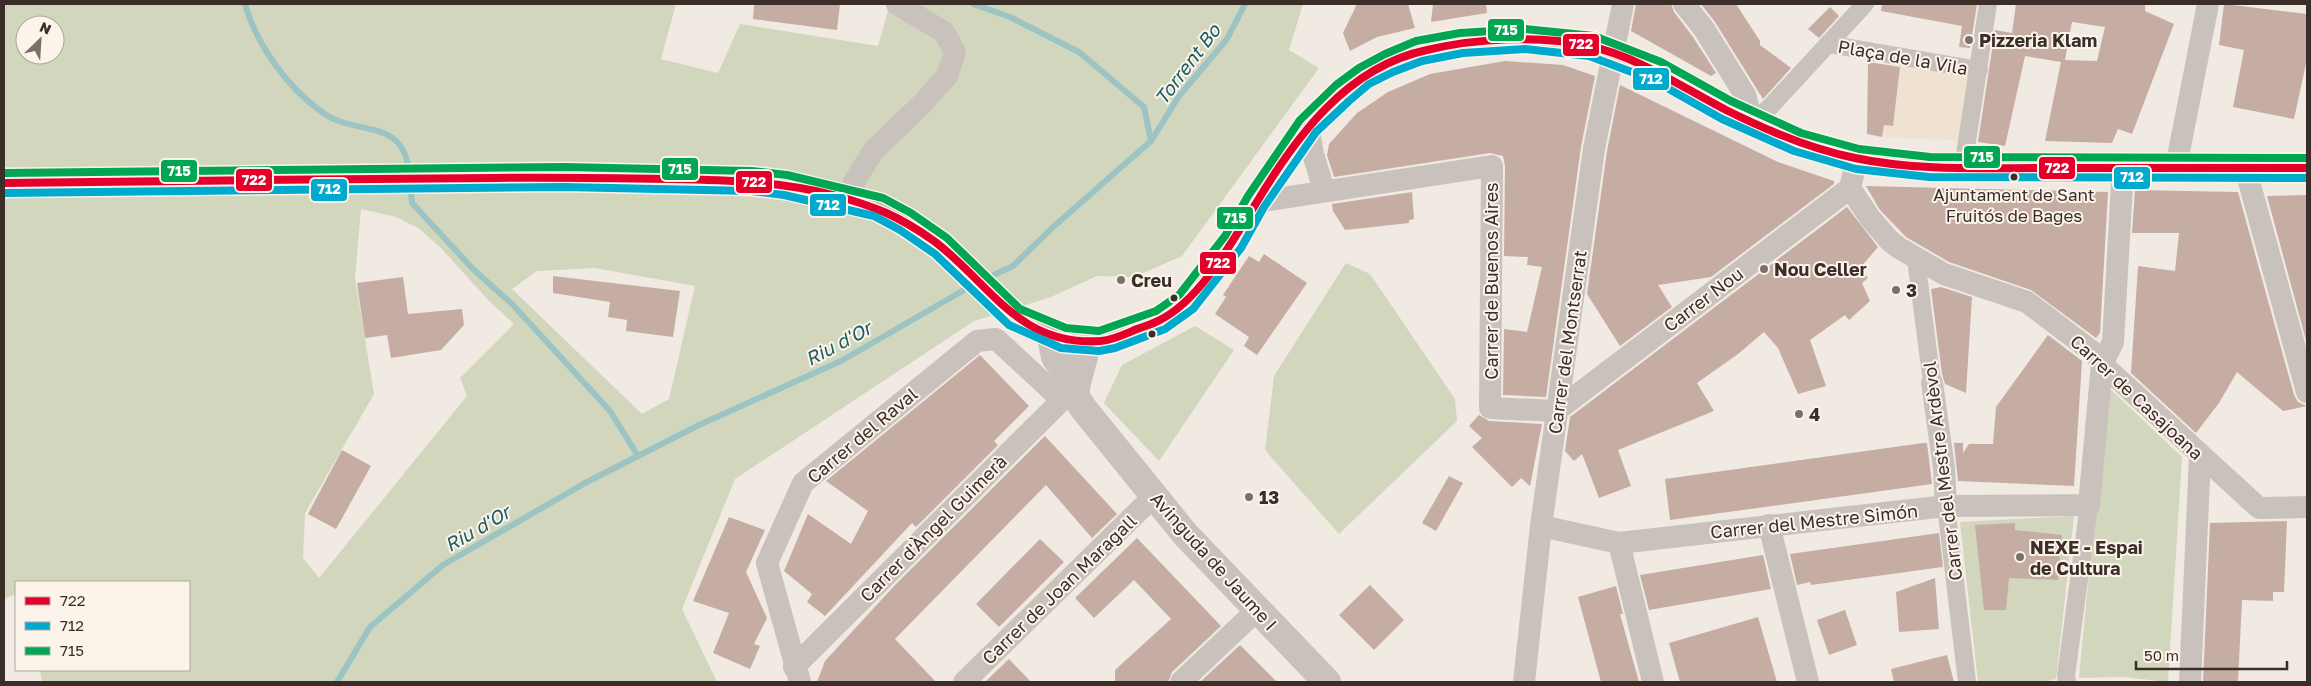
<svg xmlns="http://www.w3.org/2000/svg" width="2311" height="686" viewBox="0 0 2311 686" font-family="'Golos Text',sans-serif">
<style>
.green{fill:#d1d6bc;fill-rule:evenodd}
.plaza{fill:#efe2d1}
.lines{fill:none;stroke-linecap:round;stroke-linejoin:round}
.stream{stroke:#9dc4c4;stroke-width:6}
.building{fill:#c6ada3;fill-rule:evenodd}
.pedestrian{stroke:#c9c2bc;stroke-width:18}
.minor{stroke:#c9c2bc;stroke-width:22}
.tertiary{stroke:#c9c2bc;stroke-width:28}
.secondary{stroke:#bab2ac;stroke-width:28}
.bus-1-casing{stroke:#fcf4eb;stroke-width:11}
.bus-2-casing{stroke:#fcf4eb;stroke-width:11}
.bus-3-casing{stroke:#fcf4eb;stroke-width:11}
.bus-1{stroke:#e4002b;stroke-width:8}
.bus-2{stroke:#00a9ce;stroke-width:8}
.bus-3{stroke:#00a651;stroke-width:8}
.poi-dot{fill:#7a706a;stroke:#fcf4eb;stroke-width:2}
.bus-dot{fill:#3b2e29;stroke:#fcf4eb;stroke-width:2}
.labels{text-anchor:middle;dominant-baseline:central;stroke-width:4;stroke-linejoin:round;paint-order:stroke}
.bus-label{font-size:17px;fill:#3b2e29;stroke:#fcf4eb}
.poi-label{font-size:18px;font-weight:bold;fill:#3b2e29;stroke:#fcf4eb;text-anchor:start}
.street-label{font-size:18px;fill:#3b2e29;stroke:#fcf4eb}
.water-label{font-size:19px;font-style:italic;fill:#195e62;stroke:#fcf4eb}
.line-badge{stroke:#fcf4eb;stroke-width:2}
.badge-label{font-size:14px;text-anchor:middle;font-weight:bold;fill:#fff}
</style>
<rect width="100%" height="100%" fill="#f0eae3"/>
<!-- green -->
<g class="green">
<path d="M4,4H676L661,59L718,73L740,24L878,46L890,4H1303L1289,50L1319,68L1182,256L1134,277L1097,276L1051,297L974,321L735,479L682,609L717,682H42L40,670H189V582H16V594L4,599ZM25,25H55V55H25ZM361,209L396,217L418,228L441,248L489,301L514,324L460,378L467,396L319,578L303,558L305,513L374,394L355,278ZM595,268L695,286L669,399L642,414L512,289L537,271Z"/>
<polygon points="1346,263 1370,274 1455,399 1457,421 1339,534 1265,450 1274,376"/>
<polygon points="1195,326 1234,350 1159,461 1104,403 1122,365"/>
<polygon points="2107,386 2182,457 2168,682 2123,677 2079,678"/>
<polygon points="2074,516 2056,679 2043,682 1978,682 1960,522"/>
</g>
<!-- plaza -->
<polygon class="plaza" points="1901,62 1989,63 1975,141 1882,137 1884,125 1893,126"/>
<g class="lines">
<!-- stream -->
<g class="stream">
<path d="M245,4C257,46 288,88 323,113C357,137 403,116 409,172"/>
<polyline points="973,4 1010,17 1079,52 1144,107 1151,141 1052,228 1013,266 985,279"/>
<polyline points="1151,141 1179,96 1227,39 1245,4"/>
<polyline points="410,184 412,203 473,269 513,305 610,411 638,456"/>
<polyline points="337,682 370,627 443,565 585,483 699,425 841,361 971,286"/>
</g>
</g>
<!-- building -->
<g class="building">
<polygon points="754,4 840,4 837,30 753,19"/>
<polygon points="1357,4 1408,4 1415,28 1377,37 1350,51 1343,33"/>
<polygon points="1433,4 1486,4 1487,13 1431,22"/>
<polygon points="1636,4 1671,4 1674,12 1693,37 1716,73 1711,76 1631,31"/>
<polygon points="1701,4 1736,4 1760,41 1760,45 1791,68 1763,99 1715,22"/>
<polygon points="1882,4 1977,4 1970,48 1959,47 1962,26 1881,11"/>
<path d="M2016,4H2145V11L2174,24L2132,134L2118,129L2112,143L2045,141L2061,62L2025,56L2005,146L1978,142L1995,30L2012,33ZM2072,22L2105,27L2097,61L2065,60Z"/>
<polygon points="2224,4 2307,14 2307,59 2294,119 2233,107 2244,50 2219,45"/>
<polygon points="1830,7 1839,16 1819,38 1808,29"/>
<polygon points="1505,61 1563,65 1595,76 1581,147 1546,397 1503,395 1504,329 1527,332 1542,267 1527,265 1528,257 1504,256 1505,166 1503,156 1490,153 1334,177 1327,155 1329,144 1357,113 1388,92 1430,74"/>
<polygon points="1868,62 1900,67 1893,126 1884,125 1882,137 1867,134"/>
<polygon points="1620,85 1778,162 1834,181 1834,184 1711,277 1658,285 1672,307 1620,346 1587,294 1607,151"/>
<polygon points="1866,186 2108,192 2100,333 2096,338 2031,290 1949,262 1906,237 1880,210"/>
<polygon points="2135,190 2238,192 2294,395 2298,402 2307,406 2283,411 2237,372 2219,403 2196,433 2131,373 2138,266 2175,271 2179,233 2132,233"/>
<polygon points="1412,192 1414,219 1409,220 1409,223 1345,230 1333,211 1332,204"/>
<polygon points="2307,195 2307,344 2267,196"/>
<polygon points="1847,207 1878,247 1860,268 1868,278 1862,283 1870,301 1849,320 1845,315 1810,340 1826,386 1798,394 1778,348 1764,332 1738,354 1697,383 1714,411 1618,450 1631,486 1599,498 1582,454 1574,461 1565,451 1570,417"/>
<polygon points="1264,254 1307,283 1257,355 1244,346 1249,337 1215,314 1226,297 1223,295 1249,256 1259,262"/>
<polygon points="553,276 680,291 673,337 626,331 627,320 608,317 610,302 553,293"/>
<polygon points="403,277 408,314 462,309 464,325 441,350 391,358 387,335 365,338 357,283"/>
<polygon points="1941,287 1972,297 1966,393 1945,384 1942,374 1931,289"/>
<polygon points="2048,335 2082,361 2074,486 1958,481 1954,443 1963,443 1963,453 1969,444 1993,444 1996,407"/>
<polygon points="980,355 1029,406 994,441 998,445 916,527 912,523 825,616 807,602 812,594 784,571 808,514 851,544 868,511 826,481"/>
<polygon points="1479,415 1489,421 1542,424 1530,486 1521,478 1512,487 1472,447 1482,438 1469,426"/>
<polygon points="1045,436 1117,514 1092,538 1046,485 895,639 936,682 817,682 825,661 896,584"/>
<polygon points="1923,443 1927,443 1932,484 1670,520 1665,479"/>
<polygon points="342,450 371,466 336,529 308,514"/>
<polygon points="1449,476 1463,483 1436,531 1422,523"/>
<polygon points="729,517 765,530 746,572 767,618 754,644 760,646 750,669 713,653 729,613 693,601"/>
<polygon points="2287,521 2284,592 2273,592 2273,601 2242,600 2238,682 2203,682 2210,523"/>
<polygon points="2015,523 2015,530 2062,535 2058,580 2009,578 2006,610 1984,610 1975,525"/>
<polygon points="1939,533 1943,567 1928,569 1811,585 1810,582 1797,585 1790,554"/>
<polygon points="1137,538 1221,626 1172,672 1168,682 1115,682 1115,670 1171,619 1134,580 1094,618 1075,598"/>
<polygon points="1040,539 1064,562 999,627 976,604"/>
<polygon points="1763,555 1771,589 1649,610 1640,575"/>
<polygon points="1935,578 1939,629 1899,632 1896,592"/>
<polygon points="1370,585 1404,620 1374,650 1339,615"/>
<polygon points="1616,586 1623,614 1620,614 1639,682 1601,682 1578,597"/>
<polygon points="1845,610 1857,645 1829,655 1817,620"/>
<polygon points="1758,617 1777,682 1680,682 1669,643"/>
<polygon points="1240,645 1277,682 1200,682"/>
<polygon points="1947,655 1954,682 1894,682 1891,669"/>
<polygon points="1009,659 1031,682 985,682"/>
</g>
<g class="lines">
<!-- pedestrian -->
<g class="pedestrian">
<polyline points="1828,44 1979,70"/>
<polyline points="1752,122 1769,108 1865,4"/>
<polyline points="1963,167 1988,4"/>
<polyline points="1916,259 1932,383"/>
<polyline points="1946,506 1967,682"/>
<polyline points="2067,682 2066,676 2089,505"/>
</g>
<!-- minor -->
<g class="minor">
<polyline points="1684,4 1704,29 1745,95 1752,122"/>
<polyline points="1308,126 1313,154 1324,190"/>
<polyline points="1857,159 1850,188 1870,218 1890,241 1899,248 1944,274 2027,302 2094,353 2102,364 2259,508 2307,507"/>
<polyline points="2176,167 2208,4"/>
<polyline points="2245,167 2307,392"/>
<polyline points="849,198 854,182 874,150 922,104 947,76 955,52 944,32 897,4"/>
<polyline points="1256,202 1492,166 1490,408 1556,411"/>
<polyline points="1932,383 1944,468 1946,506"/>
<polyline points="1556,411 1850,188"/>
<polyline points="1769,525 1808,682"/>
<polyline points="1541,526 1619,543 1946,506 2089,505 2102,364 2113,342 2123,167"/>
<polyline points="1619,543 1653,682"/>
<polyline points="794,667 1062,400 1076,397"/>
<polyline points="800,682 767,563 803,483 977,341 996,339 1062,400"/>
<polyline points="964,682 1154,496"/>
<polyline points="1181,682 1257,610"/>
<polyline points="1524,682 1541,526 1594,149 1623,4"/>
<polyline points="2190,682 2200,456"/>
</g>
<!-- tertiary -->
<g class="tertiary">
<polyline points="1050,333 1055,357 1076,387"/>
<polyline points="1088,341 1076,387 1076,397 1083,408 1185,534 1327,682"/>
</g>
<!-- secondary -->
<polyline class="secondary" points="4,183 564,177 752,181 786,185 822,192 878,207 905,221 941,246 1014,317 1032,326 1064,338 1099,341 1111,339 1161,320 1186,302 1233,242 1256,202 1308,126 1342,93 1364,76 1389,63 1419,51 1462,43 1525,39 1591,46 1657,71 1726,110 1798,142 1857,159 1929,167 2009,168 2307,168"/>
<defs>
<path id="bus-1" d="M4,183C167,181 331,179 494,178C553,177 612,178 671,179C725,180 779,181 833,195C874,206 899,216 934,241C990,283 1018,347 1101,341C1113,340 1125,334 1137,329C1145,326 1153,324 1160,320C1201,299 1231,243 1255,205C1295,138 1346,67 1427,50C1477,38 1539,35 1589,46C1639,57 1681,87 1726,110C1766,130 1810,149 1855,158C1916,171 1981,168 2043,168C2131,168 2219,168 2307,168"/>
<polyline id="bus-2" points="4,193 564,187 751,191 784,195 874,216 900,230 935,254 1009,325 1061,348 1099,351 1115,348 1165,329 1193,309 1241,248 1264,207 1316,132 1349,101 1369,84 1393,72 1422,61 1463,53 1525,49 1589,56 1653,80 1722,119 1794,151 1856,169 1929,177 2307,178"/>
<polyline id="bus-3" points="4,173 564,167 752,171 787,175 883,198 911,213 947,238 1020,309 1066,328 1099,331 1156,311 1179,295 1225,236 1248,196 1300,120 1336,85 1359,68 1385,54 1416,41 1460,33 1525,29 1594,36 1661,62 1731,101 1801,133 1859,149 1930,157 2307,158"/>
</defs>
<!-- bus-1 casing -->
<use href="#bus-1" class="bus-1-casing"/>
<!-- bus-2 casing -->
<use href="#bus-2" class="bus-2-casing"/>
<!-- bus-3 casing -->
<use href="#bus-3" class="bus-3-casing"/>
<!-- bus-1 -->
<use href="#bus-1" class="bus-1"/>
<!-- bus-2 -->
<use href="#bus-2" class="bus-2"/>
<!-- bus-3 -->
<use href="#bus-3" class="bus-3"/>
</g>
<!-- markers -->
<g class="poi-dot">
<circle cx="1969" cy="40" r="5"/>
<circle cx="1764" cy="269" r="5"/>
<circle cx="1121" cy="280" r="5"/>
<circle cx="1896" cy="290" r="5"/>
<circle cx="1799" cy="414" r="5"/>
<circle cx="1249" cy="497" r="5"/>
<circle cx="2020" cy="557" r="5"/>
</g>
<g class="bus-dot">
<circle cx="2014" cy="177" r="4.5"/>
<circle cx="1174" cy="298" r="4.5"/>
<circle cx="1152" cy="334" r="4.5"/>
</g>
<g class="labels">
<!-- bus labels -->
<g class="bus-label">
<text x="2014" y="194">Ajuntament de Sant<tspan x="2014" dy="21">Fruitós de Bages</tspan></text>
</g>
<!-- poi labels -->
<g class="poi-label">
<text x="1979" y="40">Pizzeria Klam</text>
<text x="1774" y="269">Nou Celler</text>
<text x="1131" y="280">Creu</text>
<text x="1906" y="290">3</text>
<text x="1809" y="414">4</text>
<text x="1259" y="497">13</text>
<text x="2030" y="547">NEXE - Espai<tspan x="2030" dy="21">de Cultura</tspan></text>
</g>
<!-- street labels -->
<g class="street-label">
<text transform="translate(1903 57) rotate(10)">Plaça de la Vila</text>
<text transform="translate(1491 281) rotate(-90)">Carrer de Buenos Aires</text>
<text transform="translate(1703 299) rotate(-37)">Carrer Nou</text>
<text transform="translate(1567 342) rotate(-82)">Carrer del Montserrat</text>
<text transform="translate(2137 397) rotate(43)">Carrer de Casajoana</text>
<text transform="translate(862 435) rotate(-40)">Carrer del Raval</text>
<text transform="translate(1942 471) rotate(-97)">Carrer del Mestre Ardèvol</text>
<text transform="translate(1814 521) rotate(-6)">Carrer del Mestre Simón</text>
<text transform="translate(933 528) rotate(-45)">Carrer d'Àngel Guimerà</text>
<text transform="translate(1214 561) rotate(48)">Avinguda de Jaume I</text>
<text transform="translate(1059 589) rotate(-44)">Carrer de Joan Maragall</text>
</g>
<!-- water labels -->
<g class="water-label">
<text transform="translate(1187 64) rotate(-53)">Torrent Bo</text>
<text transform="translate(838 343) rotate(-28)">Riu d'Or</text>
<text transform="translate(477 528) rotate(-30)">Riu d'Or</text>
</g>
</g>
<g class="line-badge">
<rect x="1487" y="18" width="38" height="24" rx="5" fill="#00a651"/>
<rect x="1562" y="33" width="38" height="24" rx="5" fill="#e4002b"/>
<rect x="1632" y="67" width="38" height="24" rx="5" fill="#00a9ce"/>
<rect x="1963" y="145" width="38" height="24" rx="5" fill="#00a651"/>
<rect x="2038" y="156" width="38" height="24" rx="5" fill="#e4002b"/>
<rect x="661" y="157" width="38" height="24" rx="5" fill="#00a651"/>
<rect x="160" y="159" width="38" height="24" rx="5" fill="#00a651"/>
<rect x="2113" y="166" width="38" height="24" rx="5" fill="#00a9ce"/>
<rect x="235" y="168" width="38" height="24" rx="5" fill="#e4002b"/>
<rect x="735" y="170" width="38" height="24" rx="5" fill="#e4002b"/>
<rect x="310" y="178" width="38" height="24" rx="5" fill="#00a9ce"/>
<rect x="809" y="193" width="38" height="24" rx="5" fill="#00a9ce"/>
<rect x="1216" y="206" width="38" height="24" rx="5" fill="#00a651"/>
<rect x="1199" y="251" width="38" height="24" rx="5" fill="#e4002b"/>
</g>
<g class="badge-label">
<text x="1506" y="35">715</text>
<text x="1581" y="49">722</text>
<text x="1651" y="84">712</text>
<text x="1982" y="162">715</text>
<text x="2057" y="173">722</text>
<text x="680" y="174">715</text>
<text x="179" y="176">715</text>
<text x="2132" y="182">712</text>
<text x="254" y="185">722</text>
<text x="754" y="187">722</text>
<text x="329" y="194">712</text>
<text x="828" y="210">712</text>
<text x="1235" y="223">715</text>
<text x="1218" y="268">722</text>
</g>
<!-- border -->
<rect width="2311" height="686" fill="none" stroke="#3b2e29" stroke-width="10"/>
<!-- legend -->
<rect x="15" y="581" width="175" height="90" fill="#fcf4eb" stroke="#afa59d"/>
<rect x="25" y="597" width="25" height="8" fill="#e4002b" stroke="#afa59d"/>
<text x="60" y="606" font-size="15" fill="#3b2e29">722</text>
<rect x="25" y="622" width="25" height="8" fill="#00a9ce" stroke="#afa59d"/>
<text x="60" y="631" font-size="15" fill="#3b2e29">712</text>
<rect x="25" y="647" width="25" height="8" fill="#00a651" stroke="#afa59d"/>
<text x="60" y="656" font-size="15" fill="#3b2e29">715</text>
<!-- north arrow -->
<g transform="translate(40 40) rotate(25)"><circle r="24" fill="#fcf4eb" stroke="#afa59d"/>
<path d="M0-4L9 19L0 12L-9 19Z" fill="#7a706a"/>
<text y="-8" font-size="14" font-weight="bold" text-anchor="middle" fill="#3b2e29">N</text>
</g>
<!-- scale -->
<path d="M2136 661v8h151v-8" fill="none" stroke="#3b2e29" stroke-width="2.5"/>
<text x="2144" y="661" font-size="15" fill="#3b2e29" stroke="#fcf4eb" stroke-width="4" paint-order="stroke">50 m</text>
</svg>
